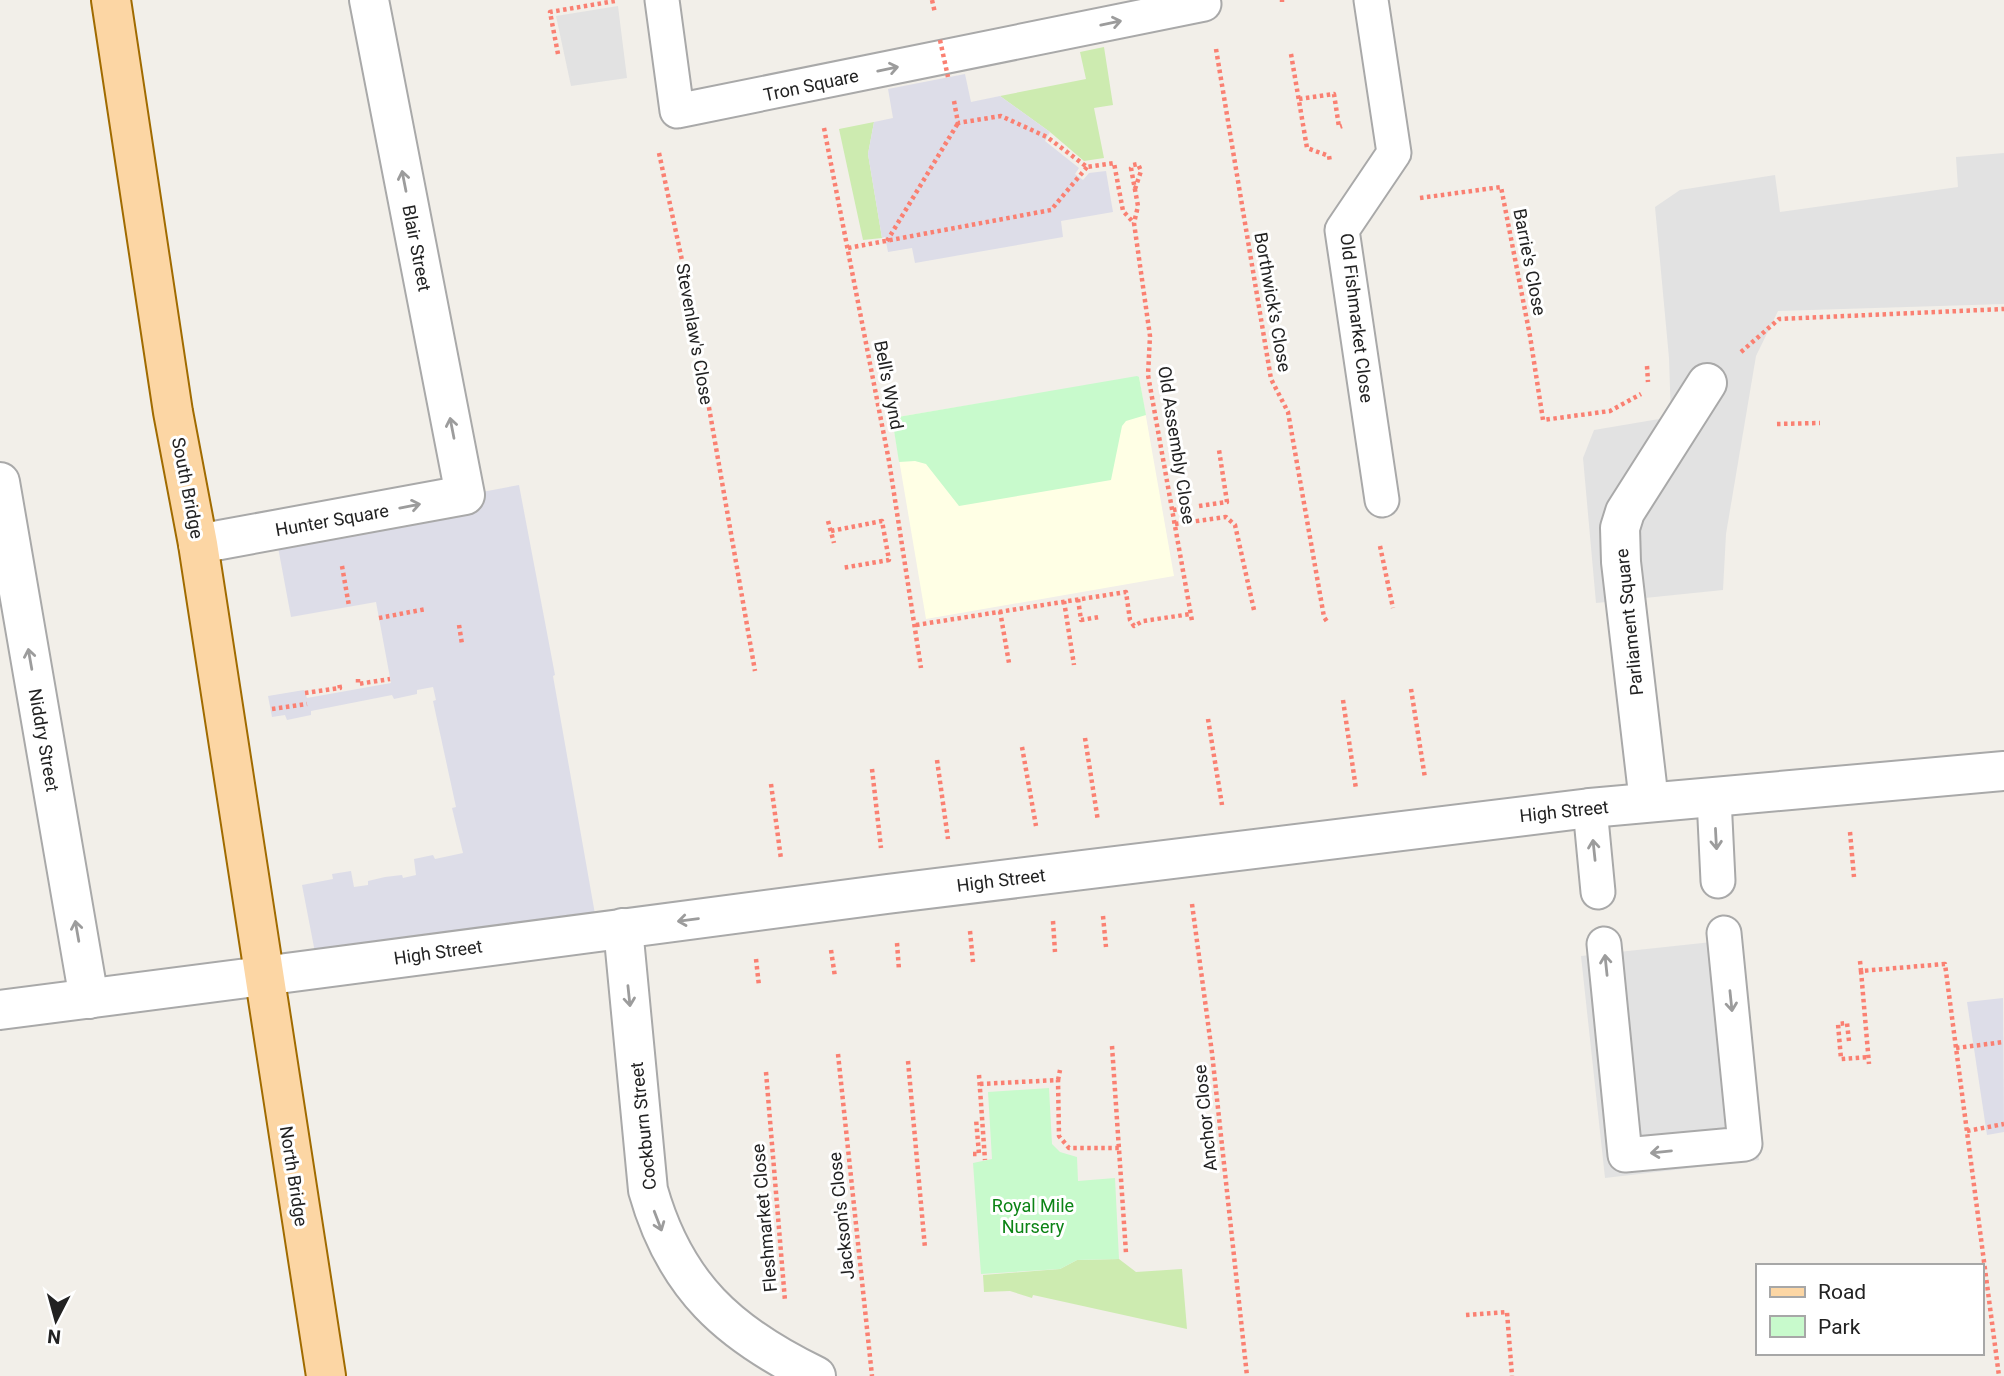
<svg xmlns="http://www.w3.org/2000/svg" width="2004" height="1376" viewBox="0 0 2004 1376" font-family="Roboto,sans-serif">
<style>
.education{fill:#ffffe5}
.grass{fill:#cdebb0}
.park{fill:#c8facc}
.parking{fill:#e2e2e2}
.plaza{fill:#dddde8}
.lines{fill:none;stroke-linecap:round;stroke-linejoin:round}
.service-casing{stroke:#a9a9a9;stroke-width:37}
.pedestrian-casing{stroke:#a9a9a9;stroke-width:42}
.minor-casing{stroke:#a9a9a9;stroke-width:42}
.tertiary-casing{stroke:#a9a9a9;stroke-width:42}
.primary-casing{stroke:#a06b00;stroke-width:42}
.path{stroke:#fa8072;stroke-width:4.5;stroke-dasharray:3.5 3.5;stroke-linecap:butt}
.service{stroke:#fff;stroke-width:33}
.pedestrian{stroke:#fff;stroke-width:38}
.minor{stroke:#fff;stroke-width:38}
.tertiary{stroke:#fff;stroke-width:38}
.primary{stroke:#fcd6a4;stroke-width:38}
.path-bridge{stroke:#fa8072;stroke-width:4.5;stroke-dasharray:3.5 3.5;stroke-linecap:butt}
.oneway{stroke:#9c9c9c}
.labels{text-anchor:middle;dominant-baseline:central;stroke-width:6;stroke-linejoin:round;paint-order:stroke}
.street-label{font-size:18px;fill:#222;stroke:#fff}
.park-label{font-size:18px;fill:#0c8416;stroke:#fff}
</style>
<rect width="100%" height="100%" fill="#f2efe9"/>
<!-- education -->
<polygon class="education" points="1139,377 1174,576 926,619 892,418"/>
<!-- grass -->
<g class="grass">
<polygon points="1104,47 1113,105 1094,108 1104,158 1084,161 1050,132 1000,96 1086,79 1080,52"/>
<polygon points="874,122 868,154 882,238 863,240 839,129"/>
<polygon points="1119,1259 1136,1272 1182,1269 1187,1329 1033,1295 1032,1298 1010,1291 984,1292 983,1275 1060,1269 1077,1260"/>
</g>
<!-- park -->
<g class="park">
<polygon points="1137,376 1139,377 1146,415 1126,421 1122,426 1111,480 959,506 926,464 915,461 899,462 892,418"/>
<polygon points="1049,1088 1052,1144 1060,1152 1077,1157 1078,1181 1115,1178 1119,1259 1077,1260 1060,1269 981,1274 973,1163 992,1159 988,1092"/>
</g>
<!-- parking -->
<g class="parking">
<polygon points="618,6 627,78 571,86 556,16"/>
<polygon points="2004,153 2004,304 1778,311 1756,356 1726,534 1723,590 1596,603 1583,458 1594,430 1671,417 1669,358 1655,207 1680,190 1775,175 1780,212 1958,187 1956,157"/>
<polygon points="1740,939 1759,1160 1605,1178 1581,956"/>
</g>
<!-- plaza -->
<g class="plaza">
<polygon points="965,74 971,102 1000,96 1050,132 1045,141 1079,168 1075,174 1083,180 1089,173 1106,171 1113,212 1061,221 1063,237 915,263 912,248 888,252 885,237 882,238 868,154 874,122 893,118 888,89"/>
<polygon points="519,485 555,675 553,676 598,931 318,968 302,885 333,879 332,874 351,871 354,887 368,885 368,881 385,877 402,875 403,878 416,875 414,859 433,855 435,859 463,853 452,808 456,807 433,701 436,700 433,687 417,690 417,694 394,699 392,695 311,711 311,715 287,720 285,715 272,717 268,696 304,690 307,698 391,683 376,602 291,617 275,531"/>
<polygon points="2003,998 2004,1132 1987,1135 1967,1002"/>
</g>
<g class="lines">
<defs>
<g id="service">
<polyline points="662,0 677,111 1204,4 1203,0"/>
<polyline points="1371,0 1394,153 1342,230 1382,500"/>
<polyline points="1714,798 1718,881"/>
<polyline points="1590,808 1598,892"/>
<polyline points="1604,944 1625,1155 1745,1144 1724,933"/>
</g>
<g id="pedestrian">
<path d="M623,928L648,1190C675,1286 729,1334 816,1376"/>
<polyline points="263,976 887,894 1590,808"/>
</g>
<g id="minor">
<polyline points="0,482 89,999"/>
<polyline points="198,544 465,495 369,0"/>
<polyline points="1649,802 1621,562 1620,528 1625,512 1707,383"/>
<polyline points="1590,808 2004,771"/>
</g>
<polyline id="tertiary" points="0,1010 263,976"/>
<polyline id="primary" points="111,0 173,412 198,544 326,1376"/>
</defs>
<!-- service casing -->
<use href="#service" class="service-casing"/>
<!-- pedestrian casing -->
<use href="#pedestrian" class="pedestrian-casing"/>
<!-- minor casing -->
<use href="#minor" class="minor-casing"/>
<!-- tertiary casing -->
<use href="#tertiary" class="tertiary-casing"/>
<!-- primary casing -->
<use href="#primary" class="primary-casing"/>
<!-- path -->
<g class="path">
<polyline points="932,0 935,13"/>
<polyline points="1282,0 1282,2"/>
<polyline points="1216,49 1271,379 1288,412 1324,617 1328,623"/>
<polyline points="558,54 550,12 615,1"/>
<polyline points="1291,54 1307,148 1329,156 1330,162"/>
<polyline points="1299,99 1334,94 1339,127 1342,126"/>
<polyline points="954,101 958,123 1001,116 1047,137 1087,167 1114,163 1123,211 1133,222"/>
<polyline points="824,128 889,461 921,668"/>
<polyline points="659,153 689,293 755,671"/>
<polyline points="1135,189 1141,171 1138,164 1133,165 1131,168 1138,206 1134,223 1150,336 1148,375 1192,621"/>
<polyline points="1420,198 1501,187 1530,336 1543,420 1610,411 1641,394"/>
<polyline points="887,241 958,123"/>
<polyline points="848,248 1051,210 1087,167"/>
<polyline points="1741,352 1779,319 2004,309"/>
<polyline points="1647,366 1648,382"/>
<polyline points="1777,424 1820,423"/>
<polyline points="1199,506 1227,502 1219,450"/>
<polyline points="1173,510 1179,509"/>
<polyline points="1190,514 1191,522"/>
<polyline points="828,521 834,543"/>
<polyline points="1175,524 1226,517 1235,525 1254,610"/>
<polyline points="831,531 882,521 889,560 842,568"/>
<polyline points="1380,546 1393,608"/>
<polyline points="342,566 349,606"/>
<polyline points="1078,599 1081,620 1099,617"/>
<polyline points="1064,601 1074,665"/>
<polyline points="1000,611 1009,663"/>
<polyline points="379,618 426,609"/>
<polyline points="459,625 462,644"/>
<polyline points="916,625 1126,592 1130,620 1134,626 1143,621 1191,614"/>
<polyline points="358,679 358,684 390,679"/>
<polyline points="1411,689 1425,778"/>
<polyline points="305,693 340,688 339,683"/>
<polyline points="1343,700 1356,789"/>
<polyline points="272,709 307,704"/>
<polyline points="1208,719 1222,805"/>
<polyline points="1085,738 1098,821"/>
<polyline points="1022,747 1036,826"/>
<polyline points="937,760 948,839"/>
<polyline points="872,769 881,848"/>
<polyline points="771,784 781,859"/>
<polyline points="1850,832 1854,877"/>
<polyline points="1192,904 1212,1053 1247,1376"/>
<polyline points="1103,916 1106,947"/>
<polyline points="1053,921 1055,952"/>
<polyline points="970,931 973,962"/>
<polyline points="897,943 899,970"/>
<polyline points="831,950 835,977"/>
<polyline points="756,959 759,986"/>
<polyline points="1860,961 1861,971 1945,964 1999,1376"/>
<polyline points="1861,971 1869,1064"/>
<polyline points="1849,1041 1847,1023 1838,1024 1841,1059 1868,1057"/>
<polyline points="1112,1046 1126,1253"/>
<polyline points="1956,1048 2004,1042"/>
<polyline points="838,1054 872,1376"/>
<polyline points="908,1061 925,1248"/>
<polyline points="766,1072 785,1301"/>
<polyline points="979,1075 985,1160"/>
<polyline points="1058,1080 1060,1070"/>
<polyline points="980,1084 1058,1080 1059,1136 1069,1148 1119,1148"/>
<polyline points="1967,1131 2004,1124"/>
<polyline points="973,1154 979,1154 976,1119"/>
<polyline points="1466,1315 1507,1312 1512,1376"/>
</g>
<!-- service -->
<use href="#service" class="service"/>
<!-- pedestrian -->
<use href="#pedestrian" class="pedestrian"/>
<!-- minor -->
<use href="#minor" class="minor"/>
<!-- tertiary -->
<use href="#tertiary" class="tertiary"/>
<!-- primary -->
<use href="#primary" class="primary"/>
<!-- path-bridge -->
<polyline class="path-bridge" points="940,40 948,77"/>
</g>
<!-- one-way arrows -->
<defs><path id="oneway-shaft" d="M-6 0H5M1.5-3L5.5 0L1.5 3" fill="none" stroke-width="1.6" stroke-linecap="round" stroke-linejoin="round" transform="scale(1.75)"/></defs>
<g class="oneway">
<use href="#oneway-shaft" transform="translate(1111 23) rotate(-12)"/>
<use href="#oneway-shaft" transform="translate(888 69) rotate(-12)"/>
<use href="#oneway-shaft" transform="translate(404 181) rotate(-101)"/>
<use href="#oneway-shaft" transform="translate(452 428) rotate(-101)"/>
<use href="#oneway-shaft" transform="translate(410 506) rotate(-11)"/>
<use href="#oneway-shaft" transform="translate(30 659) rotate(-100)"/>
<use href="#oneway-shaft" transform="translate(1716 839) rotate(87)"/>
<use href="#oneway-shaft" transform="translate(1594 850) rotate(-96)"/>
<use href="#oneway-shaft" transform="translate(688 920) rotate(173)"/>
<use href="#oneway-shaft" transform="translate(77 931) rotate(-100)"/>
<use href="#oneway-shaft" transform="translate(1606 965) rotate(-96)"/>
<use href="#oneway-shaft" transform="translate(629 996) rotate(84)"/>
<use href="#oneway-shaft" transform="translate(1731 1001) rotate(84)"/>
<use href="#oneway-shaft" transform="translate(1661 1152) rotate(174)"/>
<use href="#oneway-shaft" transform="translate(658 1221) rotate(69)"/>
</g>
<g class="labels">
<!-- street labels -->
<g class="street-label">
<text transform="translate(811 85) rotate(-12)">Tron Square</text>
<text transform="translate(417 248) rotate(79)">Blair Street</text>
<text transform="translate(1530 262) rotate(79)">Barrie's Close</text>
<text transform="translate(1273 302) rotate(80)">Borthwick's Close</text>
<text transform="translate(1357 318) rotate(83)">Old Fishmarket Close</text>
<text transform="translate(695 334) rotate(80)">Stevenlaw's Close</text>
<text transform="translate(889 385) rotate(79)">Bell's Wynd</text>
<text transform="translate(1177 445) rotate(81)">Old Assembly Close</text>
<text transform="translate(188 488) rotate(79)">South Bridge</text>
<text transform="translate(332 520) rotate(-10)">Hunter Square</text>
<text transform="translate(1629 622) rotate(-96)">Parliament Square</text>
<text transform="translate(44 740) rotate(80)">Niddry Street</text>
<text transform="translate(1564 811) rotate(-6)">High Street</text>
<text transform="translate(1001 880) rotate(-7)">High Street</text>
<text transform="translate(438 952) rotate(-8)">High Street</text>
<text transform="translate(1205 1118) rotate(-96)">Anchor Close</text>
<text transform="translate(643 1126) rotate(-96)">Cockburn Street</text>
<text transform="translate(294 1176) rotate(81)">North Bridge</text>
<text transform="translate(841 1216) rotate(-96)">Jackson's Close</text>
<text transform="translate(764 1218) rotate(-95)">Fleshmarket Close</text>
</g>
<!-- park labels -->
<g class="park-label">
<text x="1033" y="1205">Royal Mile<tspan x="1033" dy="21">Nursery</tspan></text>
</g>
</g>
<!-- legend -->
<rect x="1756" y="1264" width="228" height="91" fill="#ffffff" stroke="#a7a7a7" stroke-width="2"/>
<rect x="1770" y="1287" width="35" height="10" fill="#fcd6a4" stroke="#a7a7a7" stroke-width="2"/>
<text x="1818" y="1299" font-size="21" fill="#222222">Road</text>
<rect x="1770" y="1316" width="35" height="21" fill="#c8facc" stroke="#a7a7a7" stroke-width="2"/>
<text x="1818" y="1334" font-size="21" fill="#222222">Park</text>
<!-- north arrow -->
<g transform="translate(56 1320) rotate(186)" stroke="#ffffff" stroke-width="5" paint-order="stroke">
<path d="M0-5L12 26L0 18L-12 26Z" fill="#222222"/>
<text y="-10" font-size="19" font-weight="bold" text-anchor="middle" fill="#222222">N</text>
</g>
</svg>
